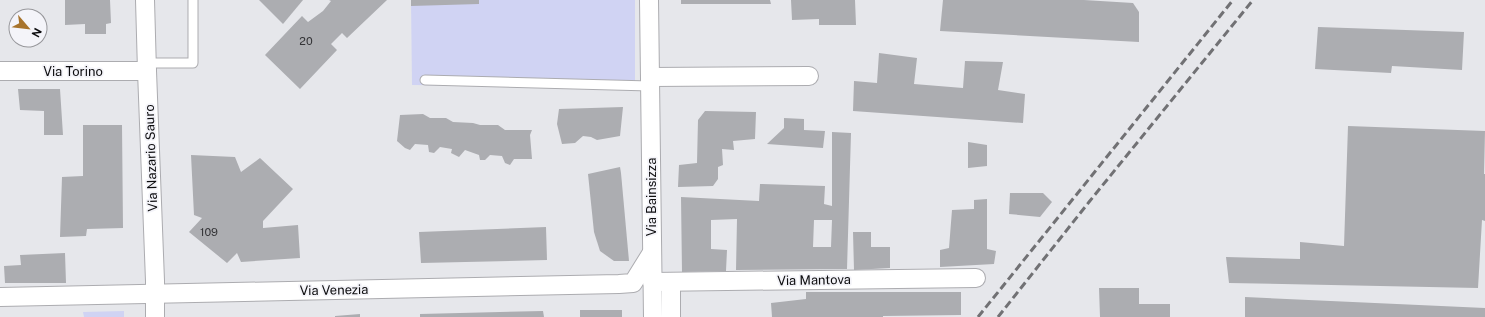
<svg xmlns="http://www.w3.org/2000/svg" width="1485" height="317" viewBox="0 0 1485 317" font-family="'Public Sans',sans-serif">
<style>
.green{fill:#d0d3f3}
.building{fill:#acadb1;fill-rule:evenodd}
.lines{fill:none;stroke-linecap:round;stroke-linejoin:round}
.service-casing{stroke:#acacb0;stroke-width:11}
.minor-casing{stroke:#acacb0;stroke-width:20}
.service{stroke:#fff;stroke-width:9}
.minor{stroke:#fff;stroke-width:18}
.rail{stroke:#717174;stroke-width:3;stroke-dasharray:8 4;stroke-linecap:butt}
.labels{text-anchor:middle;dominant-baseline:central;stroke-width:3.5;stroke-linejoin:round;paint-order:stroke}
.number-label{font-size:11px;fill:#343437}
.street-label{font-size:13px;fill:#0c0c0e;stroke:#f4f4f9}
</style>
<rect width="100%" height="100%" fill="#e6e7eb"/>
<!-- green -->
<g class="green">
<polygon points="411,0 635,0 635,87 412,85"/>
<polygon points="124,311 124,317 84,317 83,312"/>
</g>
<!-- building -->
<g class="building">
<polygon points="65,0 110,0 111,23 106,24 106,34 85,34 85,24 65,25"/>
<polygon points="259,0 303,0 283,24"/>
<polygon points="329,0 387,0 347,38 342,33 331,44 337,50 300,89 265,55 302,16 308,22 323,11 331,1"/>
<polygon points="411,0 479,0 479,4 411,6"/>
<polygon points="681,0 770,0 771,4 681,4"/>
<polygon points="791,0 855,0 856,25 819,25 819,19 792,20"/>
<polygon points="943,0 1084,0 1133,3 1139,12 1139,42 940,31"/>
<polygon points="1318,27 1464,32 1462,70 1392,66 1391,73 1315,69"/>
<polygon points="879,53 917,58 914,84 963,88 965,61 1003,62 998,90 1025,94 1023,123 853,111 854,81 877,83"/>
<polygon points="18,89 60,89 63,135 44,135 44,111 20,110"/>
<polygon points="623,107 620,136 597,140 591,137 583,136 575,143 562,144 557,124 559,109"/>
<polygon points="705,111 756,112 755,139 733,141 734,150 722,149 723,165 718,167 718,179 713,186 678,187 679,165 697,163 698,120"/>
<polygon points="423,114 430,118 446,118 453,122 473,123 480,125 498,125 505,130 532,130 530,135 532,159 514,159 510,165 505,163 502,156 490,155 485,160 480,160 479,155 465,150 459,157 451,153 452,149 440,147 434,153 429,152 428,145 415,144 410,150 405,148 397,141 400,115"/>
<polygon points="784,118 804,119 804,130 825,131 823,148 767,144 784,128"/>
<polygon points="83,125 122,125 123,228 87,229 86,236 60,237 62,177 83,176"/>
<polygon points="1348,126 1485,131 1484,174 1485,174 1485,221 1482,220 1478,288 1229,283 1226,257 1300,259 1300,242 1344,246"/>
<path d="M832,132L851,133L847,269L736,270L737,219L711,220V249L727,250L726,271L682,272L681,197L759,201L760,184L825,186L824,204L832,206ZM814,220H832L831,247H813Z"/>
<polygon points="968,142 987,145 987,166 968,168"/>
<polygon points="191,155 235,157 241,172 260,158 293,189 263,221 263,228 298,225 300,258 241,262 237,253 227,263 189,232 202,218 194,215"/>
<polygon points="620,167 621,173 629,261 614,261 600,251 594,232 588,174"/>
<polygon points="1010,193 1043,193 1052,202 1040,217 1009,214"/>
<polygon points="987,199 987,249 996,251 994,264 940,267 940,250 949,248 952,210 974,209 974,200"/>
<polygon points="546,227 547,260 421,263 419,232"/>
<polygon points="853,232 871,232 871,247 890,247 890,268 854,270"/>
<polygon points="65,253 66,283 5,283 4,266 21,265 20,255"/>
<polygon points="1099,288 1139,288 1139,304 1170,304 1170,317 1100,317"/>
<polygon points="806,292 961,292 961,315 883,316 883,317 772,317 771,303 806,299"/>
<polygon points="1245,297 1485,308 1485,317 1245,317"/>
<rect x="580" y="310" width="42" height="7"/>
<polygon points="543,311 544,317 420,317 420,314"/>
<polygon points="360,314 360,317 335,317 335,316"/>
</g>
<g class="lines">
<defs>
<g id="service">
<polyline points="147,63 193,63 193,0"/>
<polyline points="425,80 650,86"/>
</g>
<g id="minor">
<polyline points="145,0 147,71 155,281 155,317"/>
<polyline points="649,0 653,317"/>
<polyline points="0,71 147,71"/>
<polyline points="650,77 809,76"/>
<polyline points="652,282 976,278"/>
<polyline points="671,282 671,317"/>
<polyline points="0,297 619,284 633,283 651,254"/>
</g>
</defs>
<!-- service casing -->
<use href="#service" class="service-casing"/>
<!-- minor casing -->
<use href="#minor" class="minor-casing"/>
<!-- service -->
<use href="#service" class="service"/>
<!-- minor -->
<use href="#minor" class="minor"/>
<!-- rail -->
<g class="rail">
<polyline points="978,317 1233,0"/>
<polyline points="998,317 1089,202 1253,0"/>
</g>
</g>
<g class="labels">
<!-- number labels -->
<g class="number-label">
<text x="306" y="41">20</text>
<text x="209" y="232">109</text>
</g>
<!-- street labels -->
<g class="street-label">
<text x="73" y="71">Via Torino</text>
<text transform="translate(151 158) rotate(-92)">Via Nazario Sauro</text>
<text transform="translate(651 197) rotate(-90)">Via Bainsizza</text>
<text transform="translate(814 280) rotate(-1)">Via Mantova</text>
<text transform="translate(334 290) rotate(-1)">Via Venezia</text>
</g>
</g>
<!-- north arrow -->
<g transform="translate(28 28) rotate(118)"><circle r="19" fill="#f4f4f9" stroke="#97979b"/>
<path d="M0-3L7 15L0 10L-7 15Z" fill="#a7732b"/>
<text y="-6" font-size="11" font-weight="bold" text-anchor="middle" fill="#0c0c0e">N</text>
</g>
</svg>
